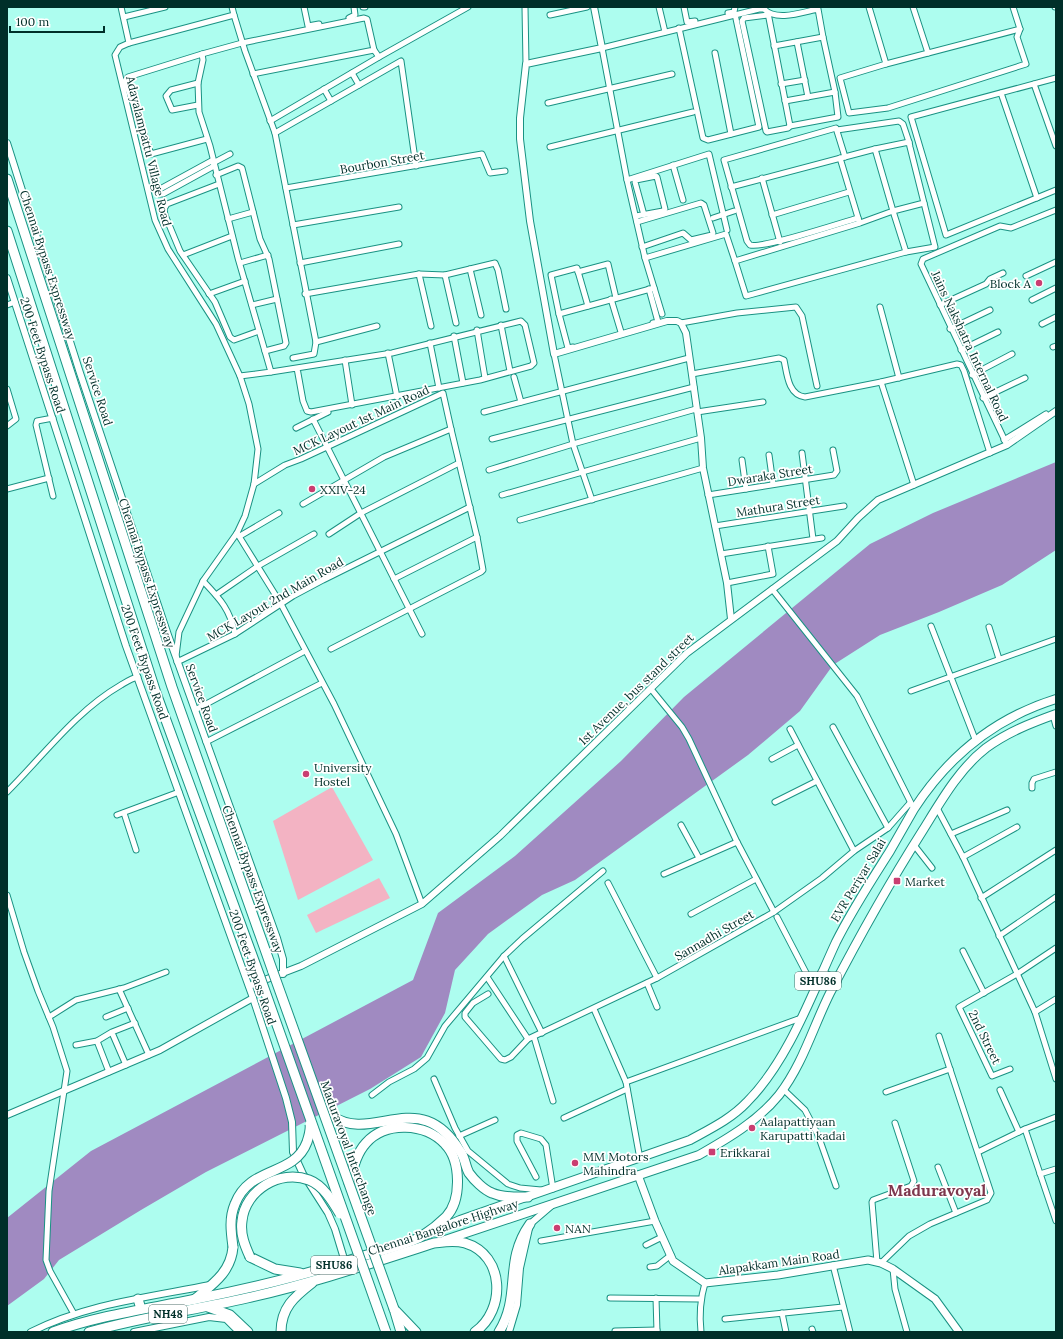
<svg xmlns="http://www.w3.org/2000/svg" width="1063" height="1339" viewBox="0 0 1063 1339" font-family="Lora,serif">
<style>
.green{fill:#f3b3c3}
.water{fill:#a08ac1}
.lines{fill:none;stroke-linecap:round;stroke-linejoin:round}
.minor-casing{stroke:#1a9283;stroke-width:7}
.tertiary-casing{stroke:#1a9283;stroke-width:8}
.secondary-casing{stroke:#1a9283;stroke-width:9}
.primary-casing{stroke:#1a9283;stroke-width:10}
.trunk-casing{stroke:#1a9283;stroke-width:11}
.minor{stroke:#fff;stroke-width:5}
.tertiary{stroke:#fff;stroke-width:6}
.secondary{stroke:#fff;stroke-width:7}
.primary{stroke:#fff;stroke-width:8}
.trunk{stroke:#fff;stroke-width:9}
.trunk-bridge-casing{stroke:#1a9283;stroke-width:11;stroke-linecap:butt}
.trunk-bridge{stroke:#fff;stroke-width:9}
.poi-dot{fill:#ca3e71;stroke:#fff;stroke-width:1.5}
.labels{text-anchor:middle;dominant-baseline:central;stroke-width:3.5;stroke-linejoin:round;paint-order:stroke}
.shield{fill:#fff;stroke:#4c6d69;stroke-width:1}
.shield-label{font-size:11px;font-weight:bold;fill:#002f29}
.street-label{font-size:12px;fill:#002f29;stroke:#fff}
.poi-label{font-size:12px;fill:#002f29;stroke:#fff;text-anchor:start}
.district-label{font-size:16px;font-weight:bold;fill:#7e384e;stroke:#fff}
</style>
<rect width="100%" height="100%" fill="#adfdef"/>
<!-- green -->
<g class="green">
<polygon points="332,787 373,860 298,900 273,821"/>
<polygon points="379,878 390,898 316,933 307,915"/>
</g>
<!-- water -->
<polygon class="water" points="1056,462 1056,550 1002,585 939,612 880,635 833,665 800,711 748,755 575,880 542,895 488,934 455,970 445,1013 421,1057 370,1089 206,1172 141,1210 59,1260 44,1279 7,1306 7,1218 91,1151 413,980 438,913 515,856 621,761 684,697 870,544 933,513"/>
<g class="lines">
<defs>
<g id="minor">
<polyline points="121,7 129,43"/>
<polyline points="304,7 308,26 319,24"/>
<polyline points="363,7 365,7"/>
<polyline points="525,7 526,64"/>
<polyline points="659,7 665,32"/>
<polyline points="684,7 687,22 695,21"/>
<polyline points="869,7 886,64 840,78 849,113 888,108 1026,64 1017,37 1020,29 1013,7"/>
<polyline points="913,7 928,53"/>
<polyline points="1055,7 1056,7"/>
<polyline points="728,13 734,12 735,7"/>
<polyline points="768,13 790,126 788,128 767,132 766,131 742,21 744,18 768,15"/>
<polyline points="234,15 245,51 275,133 316,342 314,354 293,358"/>
<polyline points="550,15 587,7"/>
<polyline points="124,17 165,7"/>
<polyline points="349,18 355,15 354,7"/>
<polyline points="679,28 703,138 708,140 759,127 735,14"/>
<polyline points="797,42 808,97"/>
<polyline points="774,46 823,37 835,92 838,117 790,126"/>
<polyline points="374,50 379,57 468,7"/>
<polyline points="715,53 731,134"/>
<polyline points="202,54 128,77 125,81 151,154 207,139"/>
<polyline points="886,64 1020,29"/>
<polyline points="352,73 359,85"/>
<polyline points="1056,78 911,117 946,235 1056,190"/>
<polyline points="781,84 805,80"/>
<polyline points="1034,84 1056,146"/>
<polyline points="324,89 331,101"/>
<polyline points="1001,93 1037,198"/>
<polyline points="785,101 835,92"/>
<polyline points="548,103 672,74"/>
<polyline points="198,105 172,110 166,96 171,90 198,83"/>
<polyline points="270,121 379,57"/>
<polyline points="837,130 899,121 903,124 909,142"/>
<polyline points="275,133 401,61 416,166"/>
<polyline points="550,147 693,112"/>
<polyline points="875,149 909,142 910,147 924,203 893,211 906,252"/>
<path d="M845,157L836,128L724,160L747,241L750,245C763,249 840,223 858,218"/>
<polyline points="840,158 859,221"/>
<polyline points="213,160 160,189 159,194 163,194 214,166"/>
<polyline points="213,163 230,154"/>
<polyline points="673,165 683,200"/>
<polyline points="216,175 238,166 242,168 260,239 269,259 286,343 284,346 265,351"/>
<polyline points="762,178 780,242"/>
<polyline points="627,180 709,154 727,230"/>
<polyline points="219,184 167,204 164,209 165,215 180,251 215,302 230,337 234,340 259,331"/>
<path d="M731,187L875,149L893,211L860,223L735,261L726,234L645,258L627,180L602,48L759,9H764C776,22 803,12 818,9L823,37"/>
<polyline points="286,188 482,154 490,173 505,171"/>
<polyline points="772,215 849,192"/>
<polyline points="636,216 663,211 665,209 657,177 656,176 636,180 635,182 644,215"/>
<polyline points="713,218 734,211"/>
<polyline points="228,219 253,212"/>
<polyline points="637,222 701,203 704,205 713,233 712,235 691,240 683,233 642,247"/>
<polyline points="293,225 399,207"/>
<polyline points="183,255 232,236"/>
<polyline points="645,258 662,314"/>
<polyline points="735,261 746,296 906,252 935,247 924,203"/>
<polyline points="240,263 268,255"/>
<polyline points="300,263 399,244"/>
<polyline points="470,269 481,315"/>
<polyline points="578,272 608,264 616,298"/>
<polyline points="419,274 445,275 495,263 498,270 506,309"/>
<polyline points="445,275 456,323"/>
<polyline points="1026,276 1056,262"/>
<polyline points="649,289 658,322 653,323"/>
<polyline points="209,294 245,281"/>
<polyline points="305,294 419,274 431,326"/>
<polyline points="611,299 621,332"/>
<polyline points="1032,300 1056,288"/>
<polyline points="7,305 15,302"/>
<polyline points="252,305 277,299"/>
<polyline points="940,305 986,284 990,279 1003,273"/>
<polyline points="880,307 899,378"/>
<polyline points="559,314 551,275 577,268 588,306"/>
<polyline points="681,323 737,313 796,307 802,316 817,386"/>
<polyline points="1042,324 1056,317"/>
<polyline points="501,325 510,371"/>
<polyline points="950,329 990,310"/>
<polyline points="477,330 485,378"/>
<polyline points="454,336 463,383"/>
<polyline points="316,342 377,326"/>
<polyline points="430,343 439,388"/>
<polyline points="573,347 568,348 559,314 654,288"/>
<polyline points="1053,347 1056,346"/>
<polyline points="961,350 998,332"/>
<polyline points="388,353 397,397"/>
<polyline points="554,354 573,444 592,500"/>
<polyline points="345,360 352,405"/>
<polyline points="271,372 392,353 521,321 525,325 534,363 531,366 480,380 311,412 307,411 303,401 297,368"/>
<path d="M692,374L779,358L784,360C787,374 788,395 805,397L881,382L957,364L961,365L964,371L990,453"/>
<polyline points="972,375 1012,354"/>
<polyline points="240,376 271,372 238,258 210,146 199,112 198,83 203,60 202,54 242,43 364,18 367,19 374,50 253,74"/>
<polyline points="514,377 521,402"/>
<polyline points="881,382 914,485"/>
<polyline points="7,389 16,419 7,426"/>
<polyline points="983,398 1025,378"/>
<polyline points="484,412 689,358"/>
<polyline points="697,412 763,402"/>
<polyline points="53,418 37,421 36,425 53,496"/>
<polyline points="313,419 422,634"/>
<polyline points="296,428 328,412"/>
<polyline points="492,439 694,387"/>
<polyline points="1004,440 1046,414"/>
<polyline points="1007,445 921,264 923,259 1000,226 1011,228 1056,210"/>
<polyline points="802,453 813,539"/>
<polyline points="769,455 773,484"/>
<polyline points="742,460 746,489"/>
<polyline points="489,470 573,444 696,409"/>
<polyline points="254,484 285,465 301,459 443,393 451,429"/>
<polyline points="7,489 49,478"/>
<polyline points="502,495 701,438"/>
<polyline points="708,495 834,475 837,471 833,450"/>
<polyline points="303,504 384,457 451,429 477,537 394,579"/>
<polyline points="520,520 703,468"/>
<polyline points="715,526 844,506"/>
<polyline points="237,533 281,604 334,704 396,834 422,904"/>
<polyline points="329,534 361,513 459,463"/>
<polyline points="240,536 279,513"/>
<polyline points="721,554 822,538"/>
<path d="M203,581C220,599 230,609 235,634"/>
<polyline points="727,583 773,574 768,546"/>
<polyline points="772,589 857,696 912,805"/>
<polyline points="216,595 258,566 314,534"/>
<polyline points="931,626 975,739"/>
<polyline points="989,627 999,659"/>
<polyline points="331,649 481,572 483,570 477,537"/>
<polyline points="176,656 179,632 203,581 237,533 245,516 254,484 258,449 249,404 240,376 216,324 168,249 155,220 115,55 120,47 129,43 234,15 232,7"/>
<polyline points="177,662 235,634 293,596 323,580 470,507"/>
<polyline points="651,689 682,727 689,739 737,842 774,912"/>
<polyline points="911,691 1056,639"/>
<polyline points="195,710 305,651"/>
<polyline points="1053,715 1056,726"/>
<polyline points="833,727 888,828"/>
<polyline points="790,729 854,851"/>
<polyline points="206,742 322,683"/>
<polyline points="772,759 798,745"/>
<polyline points="1032,788 1032,783 1034,779 1056,772"/>
<path d="M7,792C44,755 76,711 121,685C126,682 132,678 138,677"/>
<polyline points="775,802 817,781"/>
<polyline points="937,808 963,857 1035,1012 1056,1079"/>
<polyline points="124,813 136,850"/>
<polyline points="117,815 179,792"/>
<polyline points="681,825 699,858"/>
<polyline points="951,834 1007,810"/>
<polyline points="914,845 932,868"/>
<polyline points="963,857 1017,827"/>
<polyline points="664,874 737,842"/>
<polyline points="608,883 657,978"/>
<polyline points="7,895 24,952 38,991 53,1027 67,1071 49,1191 46,1260 50,1271 74,1314"/>
<polyline points="981,898 1056,850"/>
<polyline points="691,914 756,879"/>
<polyline points="777,917 814,988"/>
<polyline points="999,936 1056,897"/>
<polyline points="963,951 984,993"/>
<polyline points="504,956 542,1033"/>
<polyline points="487,977 528,1039"/>
<polyline points="647,983 657,1007"/>
<polyline points="119,989 149,1055"/>
<polyline points="488,994 473,1003 465,1013 465,1017 501,1059 505,1060 511,1057 528,1039 657,978 774,912 822,878 854,851 888,828 910,803"/>
<polyline points="594,1009 626,1082 640,1159"/>
<polyline points="1035,1012 1056,999"/>
<polyline points="49,1017 76,1000 124,988 166,972"/>
<polyline points="106,1017 128,1008"/>
<polyline points="113,1035 126,1065"/>
<polyline points="534,1037 553,1101"/>
<polyline points="97,1041 109,1072"/>
<polyline points="76,1045 97,1041 112,1032 135,1023"/>
<polyline points="1010,1069 992,1076 959,1007 1017,974 1056,948"/>
<polyline points="434,1079 455,1128 468,1151 508,1184 520,1188 541,1190"/>
<polyline points="626,1082 801,1018"/>
<polyline points="783,1089 805,1110 818,1135 836,1186"/>
<polyline points="1000,1090 1019,1132"/>
<polyline points="886,1092 950,1069"/>
<polyline points="372,1095 389,1082 414,1069 427,1058 445,1026 504,956 522,939 603,871"/>
<polyline points="564,1118 627,1089"/>
<polyline points="1025,1129 1056,1221"/>
<polyline points="459,1136 495,1120"/>
<polyline points="978,1152 1025,1129 1056,1117"/>
<polyline points="938,1167 956,1213"/>
<polyline points="1040,1174 1056,1169"/>
<polyline points="536,1177 517,1141 517,1135 521,1133 541,1139 546,1145 553,1189"/>
<polyline points="541,1241 655,1221"/>
<polyline points="646,1245 662,1237"/>
<polyline points="877,1262 872,1202 873,1200 911,1186 914,1181 895,1123"/>
<polyline points="881,1263 909,1236 930,1224 987,1200 991,1193 939,1036"/>
<polyline points="833,1265 850,1332"/>
<polyline points="650,1267 657,1266 671,1255"/>
<polyline points="893,1269 895,1289 907,1332"/>
<polyline points="610,1298 700,1299"/>
<polyline points="656,1298 657,1332"/>
<polyline points="782,1313 786,1332"/>
<polyline points="725,1319 843,1307"/>
<polyline points="812,1329 813,1332"/>
<polyline points="615,1331 657,1330"/>
<path d="M701,1332C699,1314 700,1300 705,1283"/>
</g>
<g id="tertiary">
<polyline points="594,7 602,48 526,64 520,118 520,139 530,221 554,354 667,321 677,321 681,323 686,333 701,438 703,468 727,583 731,619"/>
<polyline points="7,143 80,373 168,635 277,938 283,959 283,974"/>
<polyline points="7,278 126,646 253,998 286,1098 292,1122 293,1152 303,1174 328,1213 335,1229 345,1262"/>
<polyline points="249,986 301,966 422,904 500,836 687,653 837,541 858,518 878,500 1007,445 1056,411"/>
<polyline points="7,1115 160,1050 253,998"/>
<path d="M31,1332C86,1304 150,1297 210,1285"/>
<polyline points="134,1332 209,1317 226,1319 239,1332"/>
<polyline points="509,1332 517,1305 520,1268 530,1224 551,1206"/>
</g>
<polyline id="secondary" points="638,1175 655,1221 673,1261 705,1283 778,1275 868,1260 881,1263 893,1269 935,1299 959,1332"/>
<g id="primary">
<polyline points="822,973 837,981"/>
<path d="M428,1234L460,1220L690,1140C710,1129 731,1119 747,1102C788,1061 812,994 836,942C852,910 871,881 890,851C898,837 906,823 914,809C949,755 995,718 1056,699"/>
<path d="M445,1240L699,1155C727,1139 758,1121 779,1095C803,1064 813,1027 830,993C859,937 890,882 923,830C941,801 959,769 986,748C1008,732 1031,723 1056,714"/>
</g>
<g id="trunk">
<polyline points="7,179 172,687 273,972"/>
<polyline points="7,231 156,693 260,977"/>
<path d="M320,1102C324,1106 328,1113 332,1116C362,1137 396,1110 427,1121C441,1126 452,1138 460,1151C465,1157 465,1166 469,1173C474,1180 484,1190 492,1193C503,1198 516,1197 528,1197"/>
<polyline points="250,1257 275,1269 300,1273"/>
<polyline points="138,1299 141,1309"/>
<path d="M195,1299C213,1284 231,1272 233,1247"/>
<polyline points="208,1307 230,1315 248,1332"/>
<polyline points="394,1309 416,1332"/>
<polyline points="395,1312 401,1332"/>
<path d="M53,1332C100,1315 148,1309 196,1299C253,1288 309,1274 363,1256C377,1252 412,1243 422,1236C430,1231 440,1223 446,1217C462,1200 461,1160 445,1144C425,1123 386,1121 366,1143C356,1154 353,1169 349,1183"/>
<path d="M89,1332C141,1317 195,1310 247,1298C310,1284 372,1263 434,1243C444,1242 454,1240 465,1243C505,1255 506,1310 475,1332"/>
<path d="M281,1332C281,1308 294,1297 312,1283"/>
<path d="M499,1332C522,1295 503,1262 530,1224"/>
</g>
</defs>
<!-- minor casing -->
<use href="#minor" class="minor-casing"/>
<!-- tertiary casing -->
<use href="#tertiary" class="tertiary-casing"/>
<!-- secondary casing -->
<use href="#secondary" class="secondary-casing"/>
<!-- primary casing -->
<use href="#primary" class="primary-casing"/>
<!-- trunk casing -->
<use href="#trunk" class="trunk-casing"/>
<!-- minor -->
<use href="#minor" class="minor"/>
<!-- tertiary -->
<use href="#tertiary" class="tertiary"/>
<!-- secondary -->
<use href="#secondary" class="secondary"/>
<!-- primary -->
<use href="#primary" class="primary"/>
<!-- trunk -->
<use href="#trunk" class="trunk"/>
<defs>
<g id="trunk-bridge">
<polyline points="273,972 394,1309"/>
<polyline points="260,977 386,1332"/>
<path d="M233,1247C231,1232 229,1218 235,1204C250,1165 294,1177 307,1142C309,1136 311,1130 310,1124"/>
<path d="M250,1257C245,1246 240,1234 242,1221C245,1190 280,1169 309,1180C323,1185 333,1202 340,1214"/>
</g>
</defs>
<!-- trunk-bridge casing -->
<use href="#trunk-bridge" class="trunk-bridge-casing"/>
<!-- trunk-bridge -->
<use href="#trunk-bridge" class="trunk-bridge"/>
</g>
<!-- markers -->
<g class="poi-dot">
<circle cx="1039" cy="283" r="4"/>
<circle cx="312" cy="489" r="4"/>
<circle cx="306" cy="774" r="4"/>
<rect x="893" y="877" width="8" height="8" rx="2"/>
<circle cx="752" cy="1128" r="4"/>
<rect x="708" y="1148" width="8" height="8" rx="2"/>
<circle cx="575" cy="1163" r="4"/>
<circle cx="557" cy="1228" r="4"/>
</g>
<g class="labels">
<!-- shield labels -->
<g class="shield">
<rect x="795" y="972" width="46" height="18" rx="3"/>
<rect x="311" y="1256" width="46" height="18" rx="3"/>
<rect x="149" y="1305" width="38" height="18" rx="3"/>
</g>
<g class="shield-label">
<text x="818" y="981">SHU86</text>
<text x="334" y="1265">SHU86</text>
<text x="168" y="1314">NH48</text>
</g>
<!-- street labels -->
<g class="street-label">
<text transform="translate(149 151) rotate(76)">Adayalampattu Village Road</text>
<text transform="translate(382 162) rotate(-10)">Bourbon Street</text>
<text transform="translate(48 265) rotate(72)">Chennai Bypass Expressway</text>
<text transform="translate(970 346) rotate(65)">Jains Nakshatra Internal Road</text>
<text transform="translate(43 355) rotate(72)">200 Feet Bypass Road</text>
<text transform="translate(98 391) rotate(72)">Service Road</text>
<text transform="translate(361 420) rotate(-25)">MCK Layout 1st Main Road</text>
<text transform="translate(770 475) rotate(-9)">Dwaraka Street</text>
<text transform="translate(778 506) rotate(-9)">Mathura Street</text>
<text transform="translate(147 573) rotate(72)">Chennai Bypass Expressway</text>
<text transform="translate(275 599) rotate(-30)">MCK Layout 2nd Main Road</text>
<text transform="translate(145 662) rotate(71)">200 Feet Bypass Road</text>
<text transform="translate(636 689) rotate(-44)">1st Avenue, bus stand street</text>
<text transform="translate(202 698) rotate(70)">Service Road</text>
<text transform="translate(253 879) rotate(70)">Chennai Bypass Expressway</text>
<text transform="translate(858 880) rotate(-59)">EVR Periyar Salai</text>
<text transform="translate(714 935) rotate(-30)">Sannadhi Street</text>
<text transform="translate(253 967) rotate(71)">200 Feet Bypass Road</text>
<text transform="translate(985 1037) rotate(64)">2nd Street</text>
<text transform="translate(349 1148) rotate(70)">Maduravoyal Interchange</text>
<text transform="translate(443 1227) rotate(-18)">Chennai Bangalore Highway</text>
<text transform="translate(779 1262) rotate(-8)">Alapakkam Main Road</text>
</g>
<!-- poi labels -->
<g class="poi-label">
<text x="1031" y="283" text-anchor="end">Block A</text>
<text x="320" y="489">XXIV-24</text>
<text x="314" y="767">University<tspan x="314" dy="14">Hostel</tspan></text>
<text x="905" y="881">Market</text>
<text x="760" y="1121">Aalapattiyaan<tspan x="760" dy="14">Karupatti kadai</tspan></text>
<text x="720" y="1152">Erikkarai</text>
<text x="583" y="1156">MM Motors<tspan x="583" dy="14">Mahindra</tspan></text>
<text x="565" y="1228">NAN</text>
</g>
<!-- district labels -->
<g class="district-label">
<text x="937" y="1190">Maduravoyal</text>
</g>
</g>
<!-- border -->
<rect width="1063" height="1339" fill="none" stroke="#002f29" stroke-width="16"/>
<!-- scale -->
<path d="M10 26v6h94v-6" fill="none" stroke="#002f29" stroke-width="2"/>
<text x="16" y="26" font-size="12" fill="#002f29" stroke="#ffffff" stroke-width="3" paint-order="stroke">100 m</text>
</svg>
